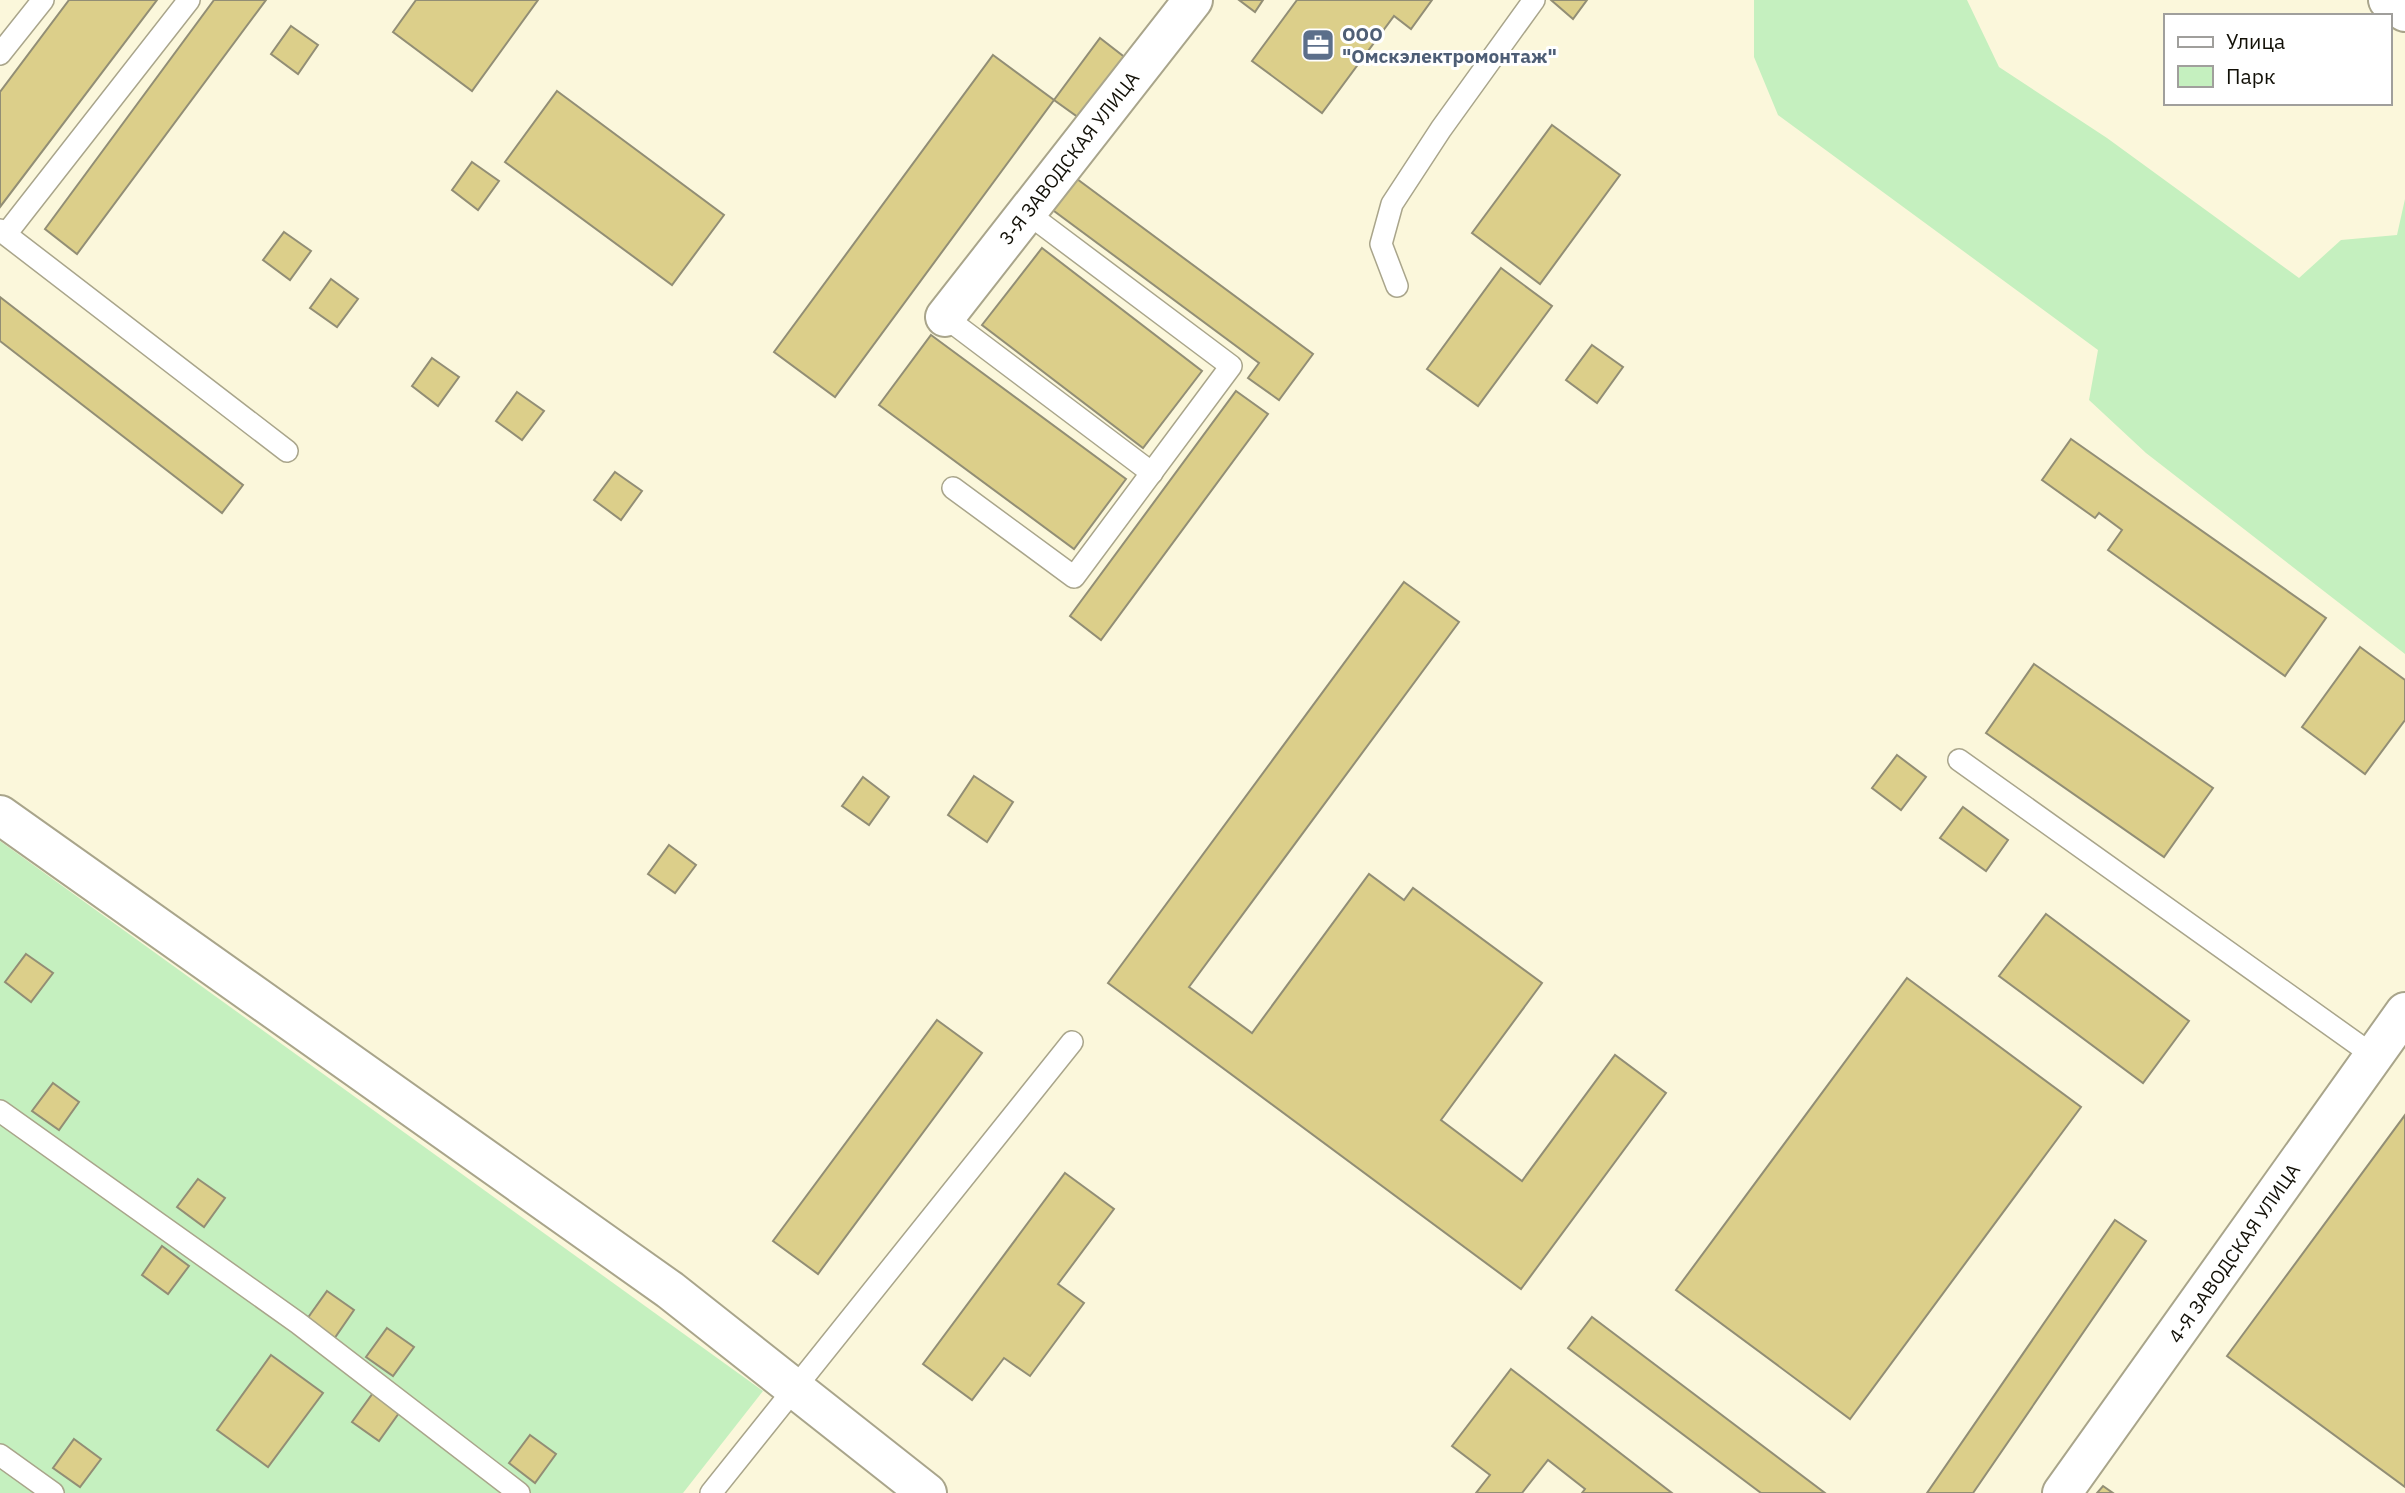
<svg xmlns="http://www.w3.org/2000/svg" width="2405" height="1493" viewBox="0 0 2405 1493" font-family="'IBM Plex Sans',sans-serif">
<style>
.green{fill:#c5f0bf}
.building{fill:#dccf8a;stroke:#928e75;stroke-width:2}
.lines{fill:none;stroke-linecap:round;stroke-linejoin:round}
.service-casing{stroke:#a9a58b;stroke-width:24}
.minor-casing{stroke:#a9a58b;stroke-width:42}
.secondary-casing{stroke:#a9a58b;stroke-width:42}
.service{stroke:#fff;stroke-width:21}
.minor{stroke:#fff;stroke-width:38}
.secondary{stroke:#fff;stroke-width:38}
.labels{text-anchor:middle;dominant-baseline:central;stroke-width:6;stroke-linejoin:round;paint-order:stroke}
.service-label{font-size:19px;font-weight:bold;fill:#4e5e75;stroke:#fff;text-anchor:start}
.street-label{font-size:19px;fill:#121007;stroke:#fff}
</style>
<rect width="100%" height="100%" fill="#fbf7db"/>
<!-- green -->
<g class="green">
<polygon points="1754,0 1967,0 1999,67 2107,138 2299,278 2341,240 2397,235 2405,199 2405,654 2146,453 2089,400 2098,350 1778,115 1754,57"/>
<polygon points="0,841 763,1391 683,1493 0,1493"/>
</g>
<!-- building -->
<g class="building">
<polygon points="69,0 157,0 0,207 0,92"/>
<polygon points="214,0 266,0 77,254 45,229"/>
<polygon points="416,0 538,0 472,91 393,32"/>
<polygon points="1239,0 1263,0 1255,12"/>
<polygon points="1297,0 1432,0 1411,29 1394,16 1322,113 1252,61"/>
<polygon points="1551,0 1587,0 1573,19"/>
<polygon points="291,26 318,45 298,74 271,54"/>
<polygon points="1100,38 1127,59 1082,120 1054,100"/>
<polygon points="993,55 1054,100 835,397 774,352"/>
<polygon points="557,91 724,215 672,285 505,162"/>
<polygon points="1552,125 1620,175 1540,284 1472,233"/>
<polygon points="472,162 499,181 478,210 452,190"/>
<polygon points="1073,176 1313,354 1279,400 1248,378 1259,363 1050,208"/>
<polygon points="284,232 311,251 290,280 263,260"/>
<polygon points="1042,248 1202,371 1143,448 982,325"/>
<polygon points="1501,268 1552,306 1478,406 1427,369"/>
<polygon points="331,279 358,299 337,327 310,308"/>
<polygon points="0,297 243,485 222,513 0,341"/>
<polygon points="931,335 1126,479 1074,549 879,405"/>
<polygon points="1592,345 1623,367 1597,403 1566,380"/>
<polygon points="432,358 459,377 438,406 412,386"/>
<polygon points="1236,391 1268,414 1101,640 1070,616"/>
<polygon points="517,392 544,411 522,440 496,421"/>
<polygon points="2071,439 2326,618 2285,676 2108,550 2122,530 2099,513 2095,518 2042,480"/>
<polygon points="615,472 642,491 621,520 594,500"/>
<polygon points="1404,582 1459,622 1189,987 1252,1033 1369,874 1404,900 1413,888 1542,983 1441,1120 1522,1181 1615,1055 1666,1093 1521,1289 1108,983"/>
<polygon points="2360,647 2405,680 2405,720 2365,774 2302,727"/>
<polygon points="2034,664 2213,788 2164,857 1986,733"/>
<polygon points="1897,755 1926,777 1901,810 1872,788"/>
<polygon points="974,776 1013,802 987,842 948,815"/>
<polygon points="863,777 889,797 869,825 842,806"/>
<polygon points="1963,807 2008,840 1986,871 1940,838"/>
<polygon points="669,845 696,865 675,893 648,874"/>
<polygon points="2046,914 2189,1021 2143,1083 1999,976"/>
<polygon points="26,954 53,973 31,1002 5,982"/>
<polygon points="1907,978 2081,1107 1850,1419 1676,1290"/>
<polygon points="937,1020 982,1053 818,1274 773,1241"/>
<polygon points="53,1083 79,1102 59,1130 32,1111"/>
<polygon points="2405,1115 2405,1487 2227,1356"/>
<polygon points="1065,1173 1114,1209 1058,1284 1084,1303 1030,1376 1004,1358 972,1400 923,1364"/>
<polygon points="198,1179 225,1198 204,1227 177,1207"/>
<polygon points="2115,1220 2146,1241 1973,1493 1927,1493"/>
<polygon points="162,1246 189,1266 168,1294 142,1275"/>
<polygon points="327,1291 354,1310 334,1339 307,1319"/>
<polygon points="1592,1317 1825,1493 1761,1493 1568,1348"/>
<polygon points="387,1328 414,1347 393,1376 366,1357"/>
<polygon points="271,1355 323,1393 268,1467 217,1430"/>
<polygon points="1511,1369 1672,1493 1582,1493 1585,1489 1548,1460 1522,1493 1476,1493 1490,1475 1452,1446"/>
<polygon points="373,1393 399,1413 379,1441 352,1422"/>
<polygon points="530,1435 556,1454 535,1483 509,1463"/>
<polygon points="74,1439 101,1459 80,1487 53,1468"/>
<polygon points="2103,1486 2113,1493 2097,1493"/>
</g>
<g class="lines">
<defs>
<g id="service">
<polyline points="0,54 43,0"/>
<polyline points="0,230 287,451"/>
<polyline points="6,234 189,0"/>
<polyline points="1397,286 1381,244 1392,204 1441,129 1534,0"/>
<polyline points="945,317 1152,473"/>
<polyline points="953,488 1074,577 1231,366 1026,212"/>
<polyline points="1959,760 2374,1056"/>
<polyline points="0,1111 298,1323 519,1493"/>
<polyline points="0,1455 53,1493"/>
<polyline points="711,1493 1072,1042"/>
</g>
<g id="minor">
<polyline points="945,317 1193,0"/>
<polyline points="0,815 670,1290 927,1493"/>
<polyline points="2062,1493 2405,1012"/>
</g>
<polyline id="secondary" points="2388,0 2405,12"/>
</defs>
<!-- service casing -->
<use href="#service" class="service-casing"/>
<!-- minor casing -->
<use href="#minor" class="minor-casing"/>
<!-- secondary casing -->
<use href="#secondary" class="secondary-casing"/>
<!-- service -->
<use href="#service" class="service"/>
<!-- minor -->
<use href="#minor" class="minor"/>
<!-- secondary -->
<use href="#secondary" class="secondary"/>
</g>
<!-- icons -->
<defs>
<symbol id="office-square" viewBox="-11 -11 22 22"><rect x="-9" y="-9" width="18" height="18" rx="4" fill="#5c6f8a" stroke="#fff"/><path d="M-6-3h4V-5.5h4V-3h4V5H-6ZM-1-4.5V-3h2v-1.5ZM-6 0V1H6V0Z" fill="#fff"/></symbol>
</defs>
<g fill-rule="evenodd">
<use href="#office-square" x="1299" y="26" width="38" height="38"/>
</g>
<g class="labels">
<!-- service labels -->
<g class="service-label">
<text x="1342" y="34">ООО<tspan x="1342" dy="22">"Омскэлектромонтаж"</tspan></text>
</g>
<!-- street labels -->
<g class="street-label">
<text transform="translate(1069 158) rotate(-52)">3-Я ЗАВОДСКАЯ УЛИЦА</text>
<text transform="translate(2234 1253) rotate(-55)">4-Я ЗАВОДСКАЯ УЛИЦА</text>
</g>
</g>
<!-- legend -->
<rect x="2164" y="14" width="228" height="91" fill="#ffffff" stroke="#a09f9c" stroke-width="2"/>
<rect x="2178" y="37" width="35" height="10" fill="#ffffff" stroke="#a09f9c" stroke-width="2"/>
<text x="2226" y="49" font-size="21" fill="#121007">Улица</text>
<rect x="2178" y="66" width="35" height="21" fill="#c5f0bf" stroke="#a09f9c" stroke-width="2"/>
<text x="2226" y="84" font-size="21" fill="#121007">Парк</text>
</svg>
